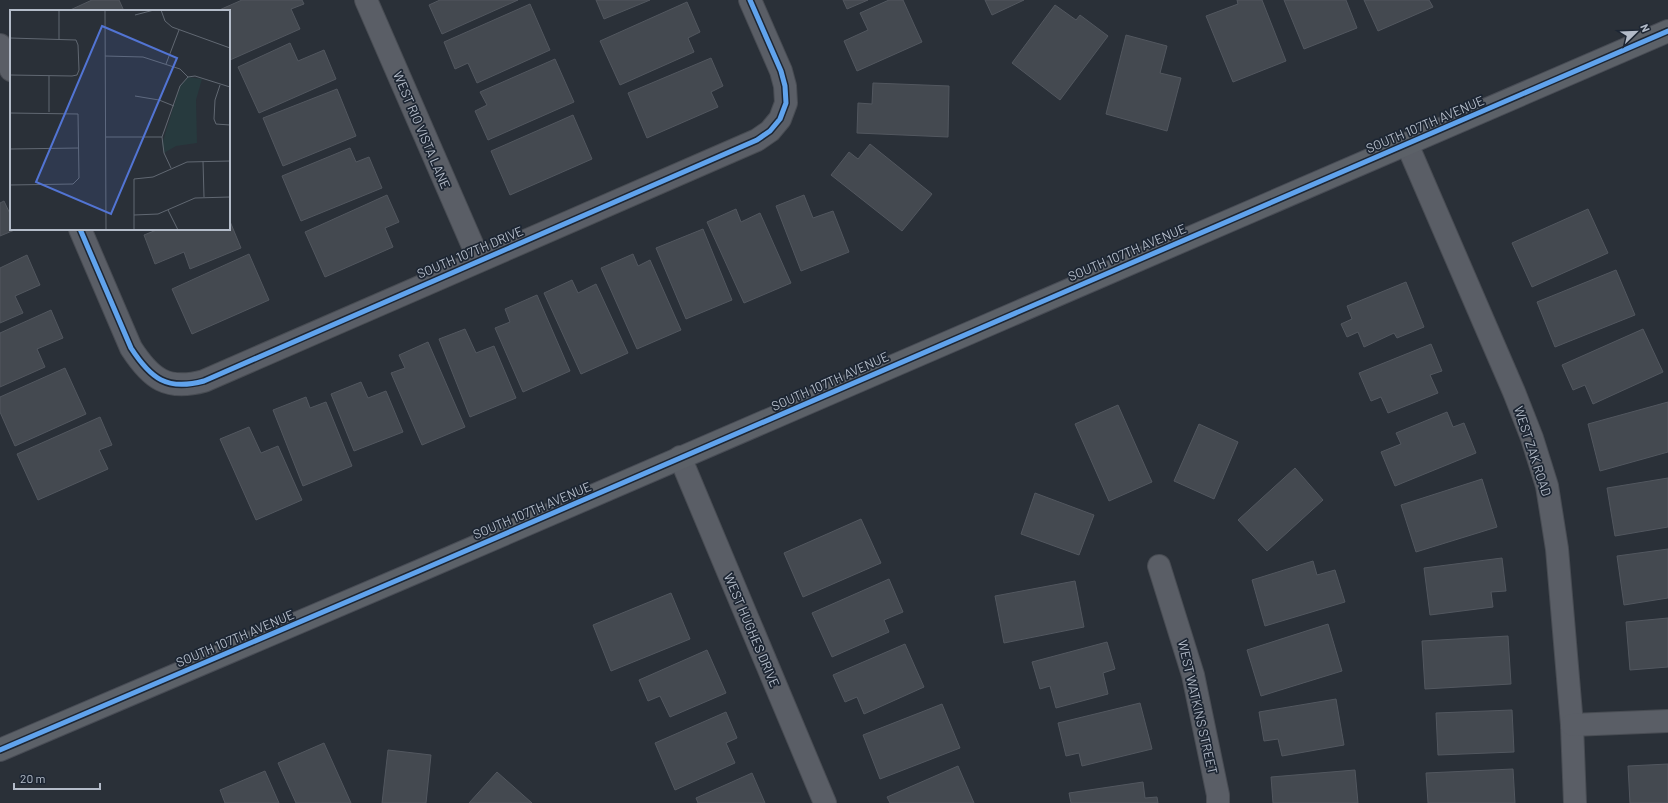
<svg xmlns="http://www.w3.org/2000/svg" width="1668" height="803" viewBox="0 0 1668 803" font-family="Barlow,sans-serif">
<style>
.building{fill:#444950;stroke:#52575f}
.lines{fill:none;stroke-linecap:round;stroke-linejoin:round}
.minor-casing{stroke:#484c53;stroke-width:24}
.major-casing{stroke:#484c55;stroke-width:24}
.minor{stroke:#5a5e66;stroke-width:22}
.major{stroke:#5c6168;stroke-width:22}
.cycleway-casing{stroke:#1d2633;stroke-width:8}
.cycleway{stroke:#60a3ed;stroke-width:5}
.labels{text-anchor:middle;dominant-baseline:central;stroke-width:3.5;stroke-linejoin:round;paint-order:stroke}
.street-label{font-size:13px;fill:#b4bcc9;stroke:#1d2633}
.inset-road{fill:none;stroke:#616872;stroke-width:1}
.view{fill:#5274d3;fill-opacity:0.15;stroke:#5274d3;stroke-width:2}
.inset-edge{fill:none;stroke:#b4bcc9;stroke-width:2}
</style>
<rect width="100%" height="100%" fill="#2a3038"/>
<!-- building -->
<g class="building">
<polygon points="92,0 119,0 124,11 68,11"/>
<polygon points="242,0 302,0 304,4 291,9 300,29 230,60 229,11 217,11"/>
<polygon points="440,0 518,0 442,34 429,5"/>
<polygon points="596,0 650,0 604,19"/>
<polygon points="843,0 868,0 847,9"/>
<polygon points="889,0 903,0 922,42 857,71 844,41 868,30 860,13"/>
<polygon points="985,0 1024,0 992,15"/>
<polygon points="1237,0 1262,0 1286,61 1233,82 1206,16 1238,4"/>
<polygon points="1284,0 1346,0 1357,28 1304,49"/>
<polygon points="1364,0 1429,0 1433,7 1378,31"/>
<polygon points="687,2 700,32 688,38 694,52 620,85 600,41"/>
<polygon points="530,4 550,50 477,83 468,63 455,69 444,42"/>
<polygon points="1055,5 1076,20 1080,15 1108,36 1060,100 1012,63"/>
<polygon points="1126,35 1167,46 1160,73 1181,78 1167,131 1106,114"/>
<polygon points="290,43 298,61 324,50 336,79 259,113 238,67"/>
<polygon points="711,58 723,86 711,92 718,107 647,138 628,93"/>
<polygon points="555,59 574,102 488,140 475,111 487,105 480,92"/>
<polygon points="873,83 949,86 948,137 857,133 858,103 872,104"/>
<polygon points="337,89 356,136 283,166 263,118"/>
<polygon points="573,115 592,159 510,195 491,151"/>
<polygon points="870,144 932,194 902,231 831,175 849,152 858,159"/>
<polygon points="350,148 356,162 369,157 382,188 301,221 282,176"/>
<polygon points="387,195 399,222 385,228 393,247 325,277 305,232"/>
<polygon points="804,195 813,218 833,211 849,252 801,271 776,206"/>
<polygon points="4,201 11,216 11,229 17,229 0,236 0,203"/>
<polygon points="736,209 741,222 760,213 791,283 744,303 707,222"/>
<polygon points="1588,209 1608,253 1532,287 1512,243"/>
<polygon points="229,219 241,248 190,269 184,252 155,264 144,235 159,229 229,229"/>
<polygon points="703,229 732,300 686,319 656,248"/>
<polygon points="249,254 269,300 192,334 172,289"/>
<polygon points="633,254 638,266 650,260 681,330 637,349 601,268"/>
<polygon points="27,255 40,285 15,296 23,313 0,323 0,268"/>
<polygon points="1616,270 1635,315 1555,347 1537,302"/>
<polygon points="572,280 578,293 596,284 628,353 581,374 544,293"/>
<polygon points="1406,282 1424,327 1397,338 1394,333 1364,347 1358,332 1347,337 1341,324 1352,319 1347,306"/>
<polygon points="537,295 570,371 523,392 495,328 510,322 505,309"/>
<polygon points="51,310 63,338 37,349 45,367 0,387 0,333"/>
<polygon points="465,329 476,353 494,346 516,398 470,417 439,339"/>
<polygon points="1643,329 1663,372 1593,404 1585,385 1573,390 1562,365"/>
<polygon points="428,342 465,427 422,445 391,373 405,368 399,355"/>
<polygon points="1431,344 1442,371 1430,375 1438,393 1388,413 1381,397 1371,401 1359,373"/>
<polygon points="65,368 86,414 15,446 0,412 0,397"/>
<polygon points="361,382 368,398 386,391 403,432 354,451 331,394"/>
<polygon points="306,397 310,408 326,402 352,466 303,486 273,410"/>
<polygon points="1668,402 1668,452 1600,471 1588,424"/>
<polygon points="1118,405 1152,482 1109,501 1075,424"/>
<polygon points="1447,412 1453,427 1464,423 1476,453 1395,486 1381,452 1401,444 1396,433"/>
<polygon points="100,417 112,445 99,450 108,469 38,500 17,454"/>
<polygon points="1199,424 1238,442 1214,499 1174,481"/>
<polygon points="249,427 261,453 278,446 302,500 256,520 220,439"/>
<polygon points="1295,468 1323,500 1267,551 1238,520"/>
<polygon points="1668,478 1668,527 1615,536 1607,488"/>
<polygon points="1482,479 1497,527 1416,552 1401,505"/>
<polygon points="1035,493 1094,515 1079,555 1021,534"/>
<polygon points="861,519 881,563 803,597 784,553"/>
<polygon points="1668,549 1668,598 1624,605 1617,556"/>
<polygon points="1502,558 1506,591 1491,592 1493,607 1430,615 1424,568"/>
<polygon points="1313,561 1317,575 1335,570 1345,602 1265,626 1252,580"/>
<polygon points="889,579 903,612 884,620 889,632 832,657 812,613"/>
<polygon points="1075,581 1084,627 1004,643 995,596"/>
<polygon points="671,593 690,639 611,671 593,625"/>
<polygon points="1668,618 1668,667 1630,670 1626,622"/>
<polygon points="1328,624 1342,671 1261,696 1247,650"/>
<polygon points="1508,636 1511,684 1425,689 1422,641"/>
<polygon points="1107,642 1115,669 1103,673 1108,694 1056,708 1050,686 1040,689 1032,662"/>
<polygon points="905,644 924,687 864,714 857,697 845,702 833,675"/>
<polygon points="707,650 726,693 670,717 660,696 648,701 639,680"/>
<polygon points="1336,699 1344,745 1282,756 1278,739 1264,741 1259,712"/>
<polygon points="1140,703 1152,749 1082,766 1079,753 1066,756 1058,723"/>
<polygon points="942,704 960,748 880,779 863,735"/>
<polygon points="1512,710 1514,752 1438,755 1436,713"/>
<polygon points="726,712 737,738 726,743 735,763 675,790 655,743"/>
<polygon points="324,743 351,803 296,803 278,763"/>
<polygon points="388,750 431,755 426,803 382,803"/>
<polygon points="1668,764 1668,803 1630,803 1628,766"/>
<polygon points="958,766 974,803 890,803 887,797"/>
<polygon points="1513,769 1515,803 1428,803 1426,773"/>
<polygon points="1355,770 1358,803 1273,803 1271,777"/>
<polygon points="265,771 279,803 225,803 220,790"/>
<polygon points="497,772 532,803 469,803"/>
<polygon points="752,773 765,803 698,803 696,798"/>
<polygon points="1143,782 1145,798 1157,797 1158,803 1071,803 1069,793"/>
</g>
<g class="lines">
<defs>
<g id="minor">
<polyline points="366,0 479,260"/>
<polyline points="0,45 11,70"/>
<polyline points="1407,144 1514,392 1532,438 1547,486 1557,549 1572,725 1575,803"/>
<path d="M80,229L131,348C151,379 167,391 204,381L757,140L770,131L780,119L786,103L785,86L781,71L750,0"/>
<polyline points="680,457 825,803"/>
<polyline points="1159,566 1193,675 1218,795 1218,803"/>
<polyline points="1572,725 1668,721"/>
</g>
<polyline id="major" points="0,750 419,571 1668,31"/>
</defs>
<!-- minor casing -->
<use href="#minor" class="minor-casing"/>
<!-- major casing -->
<use href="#major" class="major-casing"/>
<!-- minor -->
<use href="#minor" class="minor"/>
<!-- major -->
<use href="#major" class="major"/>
<defs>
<g id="cycleway">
<path d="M80,229L131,348C151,379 167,391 204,381L757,140L770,131L780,119L786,103L785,86L781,71L750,0"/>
<polyline points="0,750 419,571 1668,31"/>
</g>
</defs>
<!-- cycleway casing -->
<use href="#cycleway" class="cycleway-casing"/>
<!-- cycleway -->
<use href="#cycleway" class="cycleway"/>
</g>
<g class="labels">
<!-- street labels -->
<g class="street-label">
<text transform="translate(1425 124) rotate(-23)">SOUTH 107TH AVENUE</text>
<text transform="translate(422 130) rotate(67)">WEST RIO VISTA LANE</text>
<text transform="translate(470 252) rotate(-23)">SOUTH 107TH DRIVE</text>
<text transform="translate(1127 252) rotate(-23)">SOUTH 107TH AVENUE</text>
<text transform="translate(830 381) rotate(-24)">SOUTH 107TH AVENUE</text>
<text transform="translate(1533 451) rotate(72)">WEST ZAK ROAD</text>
<text transform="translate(532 510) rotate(-23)">SOUTH 107TH AVENUE</text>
<text transform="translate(752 630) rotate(67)">WEST HUGHES DRIVE</text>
<text transform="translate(235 638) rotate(-23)">SOUTH 107TH AVENUE</text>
<text transform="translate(1198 707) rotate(77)">WEST WATKINS STREET</text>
</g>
</g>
<!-- overview -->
<g transform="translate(10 10)">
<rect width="220" height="220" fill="#2a3038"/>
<path d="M178,67L192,69L186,90L187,133L166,136L154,143L152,134L170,76Z" fill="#273a3e"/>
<path class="inset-road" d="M49,0V30M95,0L96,220M151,0L155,11L162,17L220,38M125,5L144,0M0,28L66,30L68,35L69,60L67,65L62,66L0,65M95,46L133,47L170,59L178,67M156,54L169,20M39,66V102M178,67L185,66L220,77M210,75L205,90L204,109L206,114L220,115M125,86L149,90L164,96M0,103L68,104L69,168L63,174L0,175M96,127H152M0,139L69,138M193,151L194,187M161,158L154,143L152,127L170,76L178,67M158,200L168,220M124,205L148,204L185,188L220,187M124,220V169L143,167L177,152L220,151"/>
<path class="view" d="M92,16L167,48L101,204L26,172Z"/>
<rect width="220" height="220" class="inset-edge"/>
</g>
<!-- north arrow -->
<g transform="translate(1636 32) rotate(67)" stroke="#1d2633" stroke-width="3" paint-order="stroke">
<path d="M0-3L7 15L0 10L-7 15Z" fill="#b4bcc9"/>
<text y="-6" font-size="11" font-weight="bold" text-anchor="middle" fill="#b4bcc9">N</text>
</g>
<!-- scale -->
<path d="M14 783v6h86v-6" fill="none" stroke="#b4bcc9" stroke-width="2"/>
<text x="20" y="783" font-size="12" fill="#b4bcc9" stroke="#1d2633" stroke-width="3" paint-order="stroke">20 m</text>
</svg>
